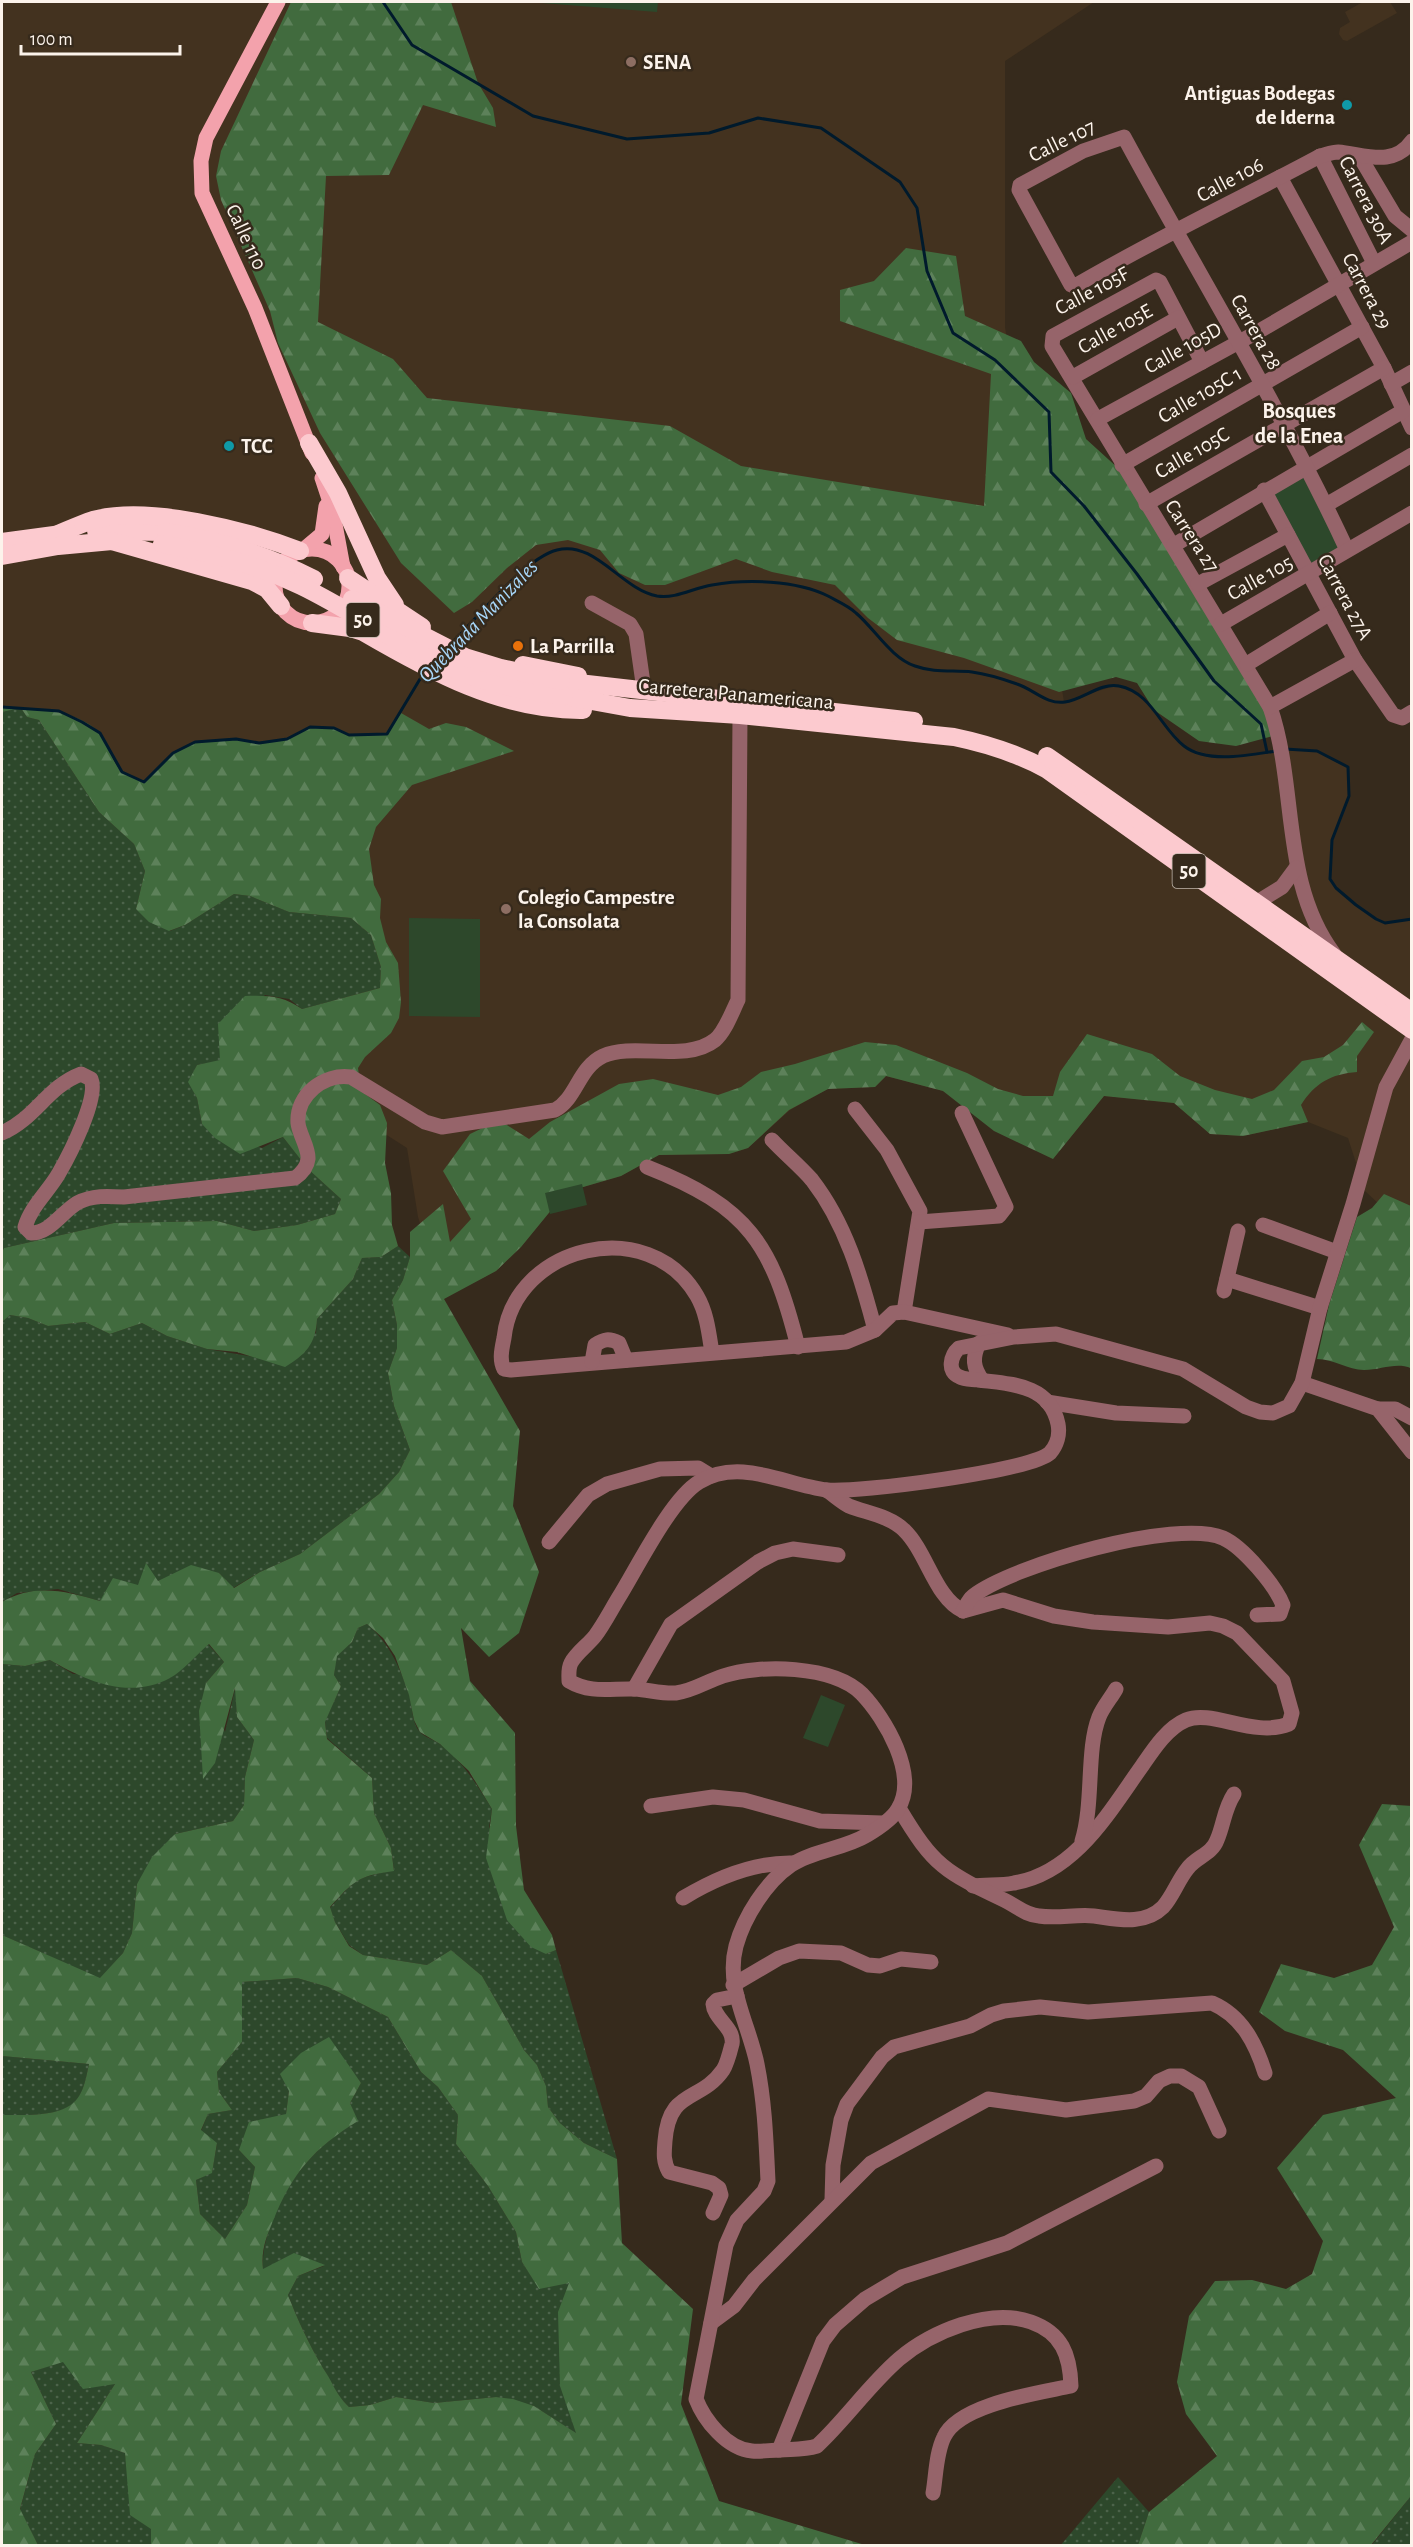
<svg xmlns="http://www.w3.org/2000/svg" width="1413" height="2547" viewBox="0 0 1413 2547" font-family="'Alegreya Sans',sans-serif">
<style>
.built{fill:#43321f}
.grass{fill:url(#grass-dots)}
.forest{fill:url(#forest-firs);fill-rule:evenodd}
.park{fill:#2d482b}
.lines{fill:none;stroke-linecap:round;stroke-linejoin:round}
.stream{stroke:#001a2c;stroke-width:3}
.minor{stroke:#96646a;stroke-width:15}
.major{stroke:#f3a2ac;stroke-width:15}
.highway{stroke:#fccacf;stroke-width:18}
.highway-bridge{stroke:#fccacf;stroke-width:18}
.education-dot{fill:#8d6e63;stroke:#362a1c;stroke-width:2}
.culture-dot{fill:#0f9aa8;stroke:#362a1c;stroke-width:2}
.food-dot{fill:#e8710a;stroke:#362a1c;stroke-width:2}
.labels{text-anchor:middle;dominant-baseline:central;stroke-width:5;stroke-linejoin:round;paint-order:stroke}
.shield{fill:#362a1c;stroke:#c1b7ad;stroke-width:1.5}
.shield-label{font-size:20px;font-weight:bold;fill:#fcf3eb}
.poi-label{font-size:21px;font-weight:bold;fill:#fcf3eb;stroke:#362a1c;text-anchor:start}
.street-label{font-size:21px;fill:#fcf3eb;stroke:#362a1c}
.neighbourhood-label{font-size:22px;font-weight:bold;fill:#fcf3eb;stroke:#362a1c}
.water-label{font-size:22px;font-style:italic;fill:#a7d6f8;stroke:#362a1c}
</style>
<defs>
<pattern id="grass-dots" width="8" height="8" patternUnits="userSpaceOnUse" patternTransform="scale(1.5)"><rect width="8" height="8" fill="#2d482b"/><path d="M2 2h.1M6 6h.1" fill="none" stroke="#4c634a" stroke-width="1.8" stroke-linecap="round"/></pattern>
<pattern id="forest-firs" width="22" height="20" patternUnits="userSpaceOnUse" patternTransform="scale(1.5)"><rect width="22" height="20" fill="#416b3e"/><path d="M5 1l3.5 6h-7zM16 11l3.5 6h-7z" fill="#5d815a"/></pattern>
</defs>
<rect width="100%" height="100%" fill="#362a1c"/>
<!-- built -->
<g class="built">
<polygon points="2,2 1094,2 1005,61 1005,327 1064,702 1117,685 1132,691 1152,706 1185,747 1211,755 1232,757 1290,748 1317,751 1348,767 1349,796 1332,840 1330,879 1336,888 1356,905 1376,919 1385,923 1411,919 1411,1234 1365,1191 1348,1138 1308,1122 1243,1136 1210,1134 1174,1103 1104,1096 1053,1159 943,1091 886,1076 875,1087 828,1089 790,1110 748,1148 729,1154 659,1155 621,1176 566,1192 521,1247 496,1271 444,1298 418,1217 407,1148 329,1098 387,734 349,735 334,728 310,727 287,739 259,743 236,739 173,753 144,782 122,772 100,733 38,711 2,707"/>
<polygon points="1363,2 1390,2 1397,13 1347,41 1343,40 1339,34 1340,28 1350,22 1345,12"/>
</g>
<!-- grass -->
<g class="grass">
<polygon points="21,708 27,717 39,720 99,812 134,844 145,871 136,909 170,931 185,925 234,894 250,896 289,912 351,918 371,935 381,967 380,988 302,1009 289,999 265,995 220,1043 220,1061 197,1065 189,1082 197,1098 202,1124 262,1148 283,1137 308,1169 341,1199 335,1214 297,1225 254,1231 217,1221 114,1223 4,1248 2,1252 2,712"/>
<polygon points="398,1246 410,1257 403,1280 392,1300 397,1325 397,1348 388,1373 394,1406 410,1450 399,1472 379,1494 300,1554 260,1572 233,1588 219,1573 158,1581 100,1601 58,1589 17,1593 2,1602 2,1322 10,1315 28,1318 48,1326 85,1322 110,1334 142,1323 167,1336 207,1349 260,1358 316,1333 317,1319 353,1279 362,1258 381,1257"/>
<path d="M367,1624C390,1644 399,1666 409,1694C413,1706 411,1723 421,1733C426,1738 435,1740 441,1745C464,1763 477,1785 492,1809L489,1827L546,1954L556,1950L617,2159L584,2143L560,2123L548,2107L546,2086L537,2065L524,2050L482,1976L451,1950L427,1965L363,1955L349,1945L335,1922L330,1908C358,1877 354,1879 394,1870L391,1848L374,1813L372,1778L327,1738L325,1721L341,1686L334,1675L336,1656L352,1642L358,1628Z"/>
<polygon points="208,1644 224,1662 206,1683 225,1732 236,1685 237,1717 254,1740 245,1777 244,1805 233,1821 175,1834 137,1884 132,1933 123,1953 100,1979 2,1935 2,1664 25,1666 50,1660 73,1674 170,1678"/>
<path d="M297,1978L328,1987L388,2017L421,2072L438,2087L458,2115L456,2144L488,2186L516,2232L522,2262L539,2288L570,2282L577,2434L534,2406L496,2397L434,2403L396,2397L370,2405L349,2407C334,2392 333,2384 323,2368C309,2344 298,2321 288,2295L298,2276L324,2266L263,2269C262,2249 267,2236 274,2216C292,2173 318,2145 357,2121L350,2103L361,2083L345,2062L289,2091L286,2114L239,2150L255,2167L247,2205L225,2239L200,2214L196,2180L212,2172L217,2144L201,2131L208,2114L232,2110L219,2092L217,2072L242,2042V1982Z"/>
<path d="M2,2056L89,2064C86,2077 84,2095 73,2104C56,2117 22,2115 2,2115Z"/>
<polygon points="63,2361 115,2384 77,2443 101,2445 125,2453 129,2482 151,2529 151,2545 38,2545 20,2510 35,2454 56,2424 31,2372"/>
<polygon points="1118,2477 1149,2512 1138,2545 1060,2546"/>
<polygon points="1411,2496 1411,2545 1371,2546"/>
</g>
<!-- forest -->
<g class="forest">
<polygon points="291,2 451,2 478,83 493,108 496,127 423,105 389,175 326,176 318,322 393,359 427,398 670,426 741,466 984,506 991,374 840,321 840,290 874,281 906,248 956,256 965,316 1021,341 1034,362 1071,393 1086,439 1119,469 1263,705 1277,735 1236,746 1199,741 1154,710 1137,683 1116,677 1059,692 964,658 897,640 868,618 835,585 772,572 736,559 665,585 645,585 619,573 600,550 568,540 536,545 507,568 472,602 454,613 401,563 320,433 278,343 270,311 221,200 216,176 221,151"/>
<path d="M2,707C34,708 74,709 99,732C110,742 110,762 123,772C129,776 138,779 144,782L173,753L195,742L236,739L259,743L287,739L310,727L334,728L349,735L387,734L401,713L429,729L446,723L466,727L514,751L412,785L376,827L369,849L374,885L381,899L380,918L386,942L398,963L401,1002L399,1018L391,1033L365,1057L358,1068L361,1091L380,1105L387,1123L385,1163L391,1193L392,1225L398,1246L381,1257L362,1258L353,1279L317,1319C316,1344 305,1355 285,1367L237,1352L207,1349L167,1336L142,1323L110,1334L85,1322L48,1326L28,1318L10,1315L2,1322V1252L4,1248L114,1223L217,1221L254,1231L297,1225L335,1214L341,1199L308,1169L283,1137L240,1154L215,1138L202,1124L197,1098L188,1082L197,1065L220,1060L218,1024L245,996C267,995 284,996 302,1009L380,988L381,967L371,935L351,918L289,912L250,896L234,894L185,925L169,931L149,922L136,909L145,871L134,844L99,812L39,720L27,717L21,708L2,712Z"/>
<path d="M1362,1022L1374,1032L1357,1056V1072C1331,1074 1315,1083 1301,1105L1308,1122L1243,1136L1210,1134L1174,1103L1104,1096L1053,1159L994,1131L943,1091L886,1076L875,1087L828,1089L789,1110L748,1148L729,1154L659,1155L621,1176L566,1192L521,1247L496,1271L444,1299L520,1431L513,1506L539,1572L519,1633L489,1657L461,1628L470,1681L515,1733L516,1826L524,1890L552,1935L556,1950L546,1954L531,1947L507,1920L486,1858L492,1809L469,1771L440,1744L420,1732L414,1720L409,1695L395,1656L383,1638L367,1624L358,1628L352,1642L337,1656L334,1675L341,1686L325,1722L327,1739L372,1778L374,1813L391,1848L394,1871C357,1876 354,1881 330,1907L335,1922L349,1946L363,1955L427,1965L451,1950L482,1976L524,2050L537,2065L546,2086L548,2107L560,2123L584,2143L617,2159L622,2243L693,2309L681,2404L719,2501L865,2545H151V2529L130,2515L125,2453L101,2445L77,2443L115,2384L83,2389L63,2362L31,2372L56,2424L35,2454L20,2509L38,2545H2V2115C22,2115 55,2117 72,2104C84,2095 86,2077 89,2064L2,2056V1935L100,1978L123,1953L132,1933L137,1884L152,1857L175,1834L233,1821L244,1805L245,1777L254,1740L237,1717L235,1688L215,1763L203,1779L199,1711L206,1683L224,1662L209,1644C196,1655 183,1671 170,1678C129,1700 86,1681 50,1660L25,1666L2,1664V1602C34,1583 66,1591 100,1601L113,1578L138,1585L146,1563L158,1581L191,1565L219,1573L234,1588L260,1572L300,1554L379,1494L399,1472L410,1450L394,1406L388,1373L397,1348V1325L392,1300L403,1280L410,1257V1232L443,1204L450,1242L471,1219L443,1171L470,1134L499,1120L529,1139L550,1122L619,1084L653,1079L718,1095L741,1087L761,1072L795,1064L865,1042L896,1045L967,1073L998,1089L1023,1096H1053L1060,1072L1087,1034L1152,1054L1180,1076L1215,1090L1252,1099L1274,1090L1302,1061L1324,1057L1343,1045ZM297,1978L328,1987L388,2017L421,2072L438,2087L458,2115L456,2144L488,2186L516,2232L522,2262L539,2289L569,2283L558,2312L560,2386L576,2433L534,2406L513,2399L496,2397L434,2403L396,2397L370,2405L349,2407C334,2392 334,2384 323,2368C309,2344 298,2321 288,2295L298,2276L325,2265L294,2253L263,2269C261,2250 266,2238 273,2221C292,2173 314,2148 358,2121L350,2103L361,2083L329,2037L301,2053L280,2074L289,2091L286,2114L249,2122L239,2150L255,2167L247,2205L225,2239L200,2214L196,2180L212,2173L217,2143L201,2130L208,2114L232,2110L219,2092L217,2072L242,2042V1982Z"/>
<path d="M1384,1194L1411,1206V1368C1395,1362 1381,1370 1364,1370C1348,1370 1334,1359 1317,1359L1329,1305L1357,1217L1372,1208Z"/>
<polygon points="1382,1804 1412,1806 1411,2496 1371,2545 1138,2545 1149,2512 1217,2456 1186,2414 1177,2382 1189,2316 1215,2281 1252,2280 1286,2289 1312,2274 1323,2241 1277,2168 1323,2115 1396,2098 1343,2050 1285,2031 1259,2012 1281,1964 1334,1978 1372,1965 1394,1927 1359,1845"/>
</g>
<!-- park -->
<g class="park">
<polygon points="529,2 658,2 657,12"/>
<polygon points="1305,468 1347,550 1309,575 1264,490"/>
<polygon points="409,918 480,919 480,1017 409,1016"/>
<polygon points="582,1184 587,1205 550,1214 545,1193"/>
<polygon points="821,1695 845,1705 828,1747 803,1738"/>
</g>
<g class="lines">
<!-- stream -->
<g class="stream">
<polyline points="383,2 412,45 533,116 627,139 709,133 758,118 821,128 900,182 917,208 927,271 953,333 995,360 1049,412 1051,472 1084,506 1137,574 1214,681 1261,724 1267,752"/>
<path d="M452,643C477,618 525,558 557,550C595,540 621,589 657,596C676,599 693,588 712,585C746,579 796,580 828,596C837,601 849,606 856,613C875,629 891,658 915,666C934,673 953,670 972,672C987,674 1003,679 1017,684C1033,689 1047,705 1065,702C1082,700 1101,682 1119,686C1151,692 1161,728 1184,746C1207,764 1250,755 1276,751"/>
<polyline points="2,707 59,711 82,722 100,733 122,772 144,782 173,753 195,742 236,739 259,743 287,739 310,727 334,728 349,735 387,734 423,674"/>
<polyline points="1285,749 1317,751 1348,767 1349,796 1332,840 1330,879 1336,888 1356,905 1376,919 1385,923 1412,919"/>
</g>
<!-- minor -->
<g class="minor">
<polyline points="1320,156 1374,263"/>
<polyline points="1360,157 1395,216 1412,230"/>
<polyline points="1280,177 1384,368 1412,428"/>
<path d="M1202,362L1160,282L1156,280L1053,336L1052,346L1270,707C1298,788 1280,882 1334,954"/>
<polyline points="1073,377 1178,318"/>
<polyline points="1391,384 1412,372"/>
<polyline points="1098,419 1261,330 1412,242"/>
<polyline points="1122,465 1362,327"/>
<polyline points="1264,490 1355,660 1393,715 1402,718 1412,712"/>
<polyline points="1146,504 1384,368"/>
<polyline points="1326,505 1412,455"/>
<polyline points="1174,545 1403,411"/>
<path d="M1347,550C1281,408 1198,274 1124,137L1083,151L1020,185L1019,190L1071,285L1075,286C1155,239 1238,200 1320,156C1325,155 1332,152 1338,152C1364,154 1393,168 1412,141"/>
<polyline points="1198,584 1288,535"/>
<polyline points="592,603 630,624 636,634 644,690"/>
<polyline points="1221,624 1412,513"/>
<polyline points="1247,664 1330,613"/>
<polyline points="1270,707 1355,660"/>
<polyline points="1256,903 1282,887 1296,868"/>
<polyline points="855,1109 887,1150 920,1211 904,1312"/>
<path d="M2,1133C36,1118 47,1087 81,1074L91,1079C99,1097 70,1154 59,1173C49,1191 31,1206 25,1227L31,1233C50,1233 61,1213 77,1203C92,1195 108,1196 124,1197L295,1178C302,1173 307,1168 308,1159C309,1148 299,1134 298,1123C296,1095 324,1073 351,1077L425,1122L442,1127L555,1110C577,1098 578,1068 603,1056C634,1042 686,1063 715,1040C725,1032 732,1012 738,1000L740,715"/>
<path d="M772,1140C785,1154 800,1166 812,1180C846,1224 861,1277 875,1330"/>
<path d="M647,1167C749,1207 772,1244 798,1347"/>
<polyline points="919,1222 999,1216 1006,1207 962,1113"/>
<polyline points="1263,1225 1337,1252"/>
<polyline points="1227,1279 1320,1308"/>
<polyline points="1224,1291 1238,1231"/>
<path d="M979,1343C972,1358 973,1367 982,1380"/>
<path d="M712,1353C709,1334 707,1313 697,1296C649,1213 514,1245 504,1338C502,1348 499,1360 504,1369L511,1370L846,1342L875,1330L893,1313L904,1312L1008,1335"/>
<path d="M592,1362L595,1345C604,1339 609,1338 619,1343L626,1360"/>
<polyline points="1302,1383 1378,1409 1412,1452"/>
<polyline points="1047,1402 1116,1413 1184,1416"/>
<polyline points="1378,1409 1395,1409 1412,1418"/>
<path d="M826,1490C834,1495 841,1502 849,1506C867,1513 890,1516 904,1530C927,1552 935,1598 963,1611L1003,1600L1054,1616L1093,1622L1168,1627L1210,1623L1223,1626L1237,1633L1283,1681L1292,1713L1289,1724C1254,1738 1212,1709 1186,1720C1167,1728 1153,1750 1142,1766C1109,1812 1075,1873 1014,1883C1000,1886 986,1884 973,1886"/>
<polyline points="549,1542 588,1495 607,1484 660,1469 698,1468 711,1476"/>
<path d="M963,1611C966,1606 968,1600 973,1596C1013,1565 1177,1518 1223,1538C1243,1547 1275,1585 1283,1605L1280,1614L1257,1615"/>
<polyline points="634,1689 671,1624 758,1562 775,1553 793,1549 838,1555"/>
<polyline points="651,1806 713,1797 744,1800 820,1821 882,1823"/>
<path d="M899,1808C934,1867 945,1872 1006,1901C1018,1907 1026,1915 1039,1916C1057,1919 1076,1914 1094,1916C1117,1919 1144,1926 1163,1907C1173,1896 1178,1880 1188,1868C1196,1857 1212,1854 1217,1840C1224,1824 1224,1809 1234,1794"/>
<path d="M1082,1841C1094,1803 1086,1750 1099,1717C1103,1707 1111,1698 1116,1689"/>
<path d="M683,1898C716,1878 755,1862 793,1863"/>
<polyline points="733,1985 779,1958 799,1951 841,1953 868,1965 880,1966 901,1959 931,1962"/>
<path d="M832,2200L833,2165L841,2120L847,2104L882,2057L894,2047L970,2026L991,2015L1004,2011L1040,2007L1088,2012L1212,2003C1242,2016 1256,2044 1265,2073"/>
<path d="M713,2213L721,2195L719,2188L712,2183L669,2172C663,2161 664,2153 665,2141C669,2088 700,2103 723,2070C727,2064 730,2052 732,2044C735,2028 714,2019 713,2004L717,2000L737,1996"/>
<polyline points="711,2323 734,2306 754,2280 871,2163 988,2099 1066,2110 1134,2101 1146,2096 1159,2081 1170,2076 1181,2076 1199,2087 1219,2131"/>
<polyline points="779,2450 823,2341 835,2325 865,2299 902,2277 1007,2243 1156,2166"/>
<path d="M933,2493C936,2476 936,2453 944,2437C959,2404 1039,2393 1071,2386C1070,2355 1062,2333 1031,2322C989,2307 931,2332 899,2359C869,2385 846,2419 817,2446C804,2450 793,2449 780,2450C771,2450 761,2452 752,2451C727,2449 704,2420 696,2399L726,2245L737,2220L764,2191L768,2181C766,2141 765,2104 757,2064C749,2024 725,1987 736,1946C744,1917 766,1882 791,1865C814,1850 844,1849 867,1835C877,1829 893,1818 898,1809C919,1775 885,1718 862,1694C833,1665 759,1664 723,1676C707,1681 693,1691 676,1693C663,1694 649,1690 635,1689C611,1688 591,1694 569,1681C569,1675 568,1669 571,1663C576,1653 588,1645 595,1636C604,1624 611,1610 619,1597C637,1568 671,1499 699,1482C740,1457 785,1485 827,1490C857,1493 1031,1471 1050,1453C1057,1445 1060,1434 1058,1424C1050,1384 1010,1384 978,1380C973,1379 965,1380 960,1377C946,1372 951,1355 959,1348L1014,1337L1056,1334L1183,1369L1246,1407L1260,1412L1273,1413L1289,1406L1302,1383L1320,1308L1353,1204L1386,1087L1412,1039"/>
</g>
<!-- major -->
<g class="major">
<polyline points="278,2 206,138 201,161 202,193 255,308 312,453"/>
<polyline points="322,478 332,508 343,567"/>
<circle cx="312" cy="586" r="37"/>
<polyline points="303,550 322,534 326,506"/>
</g>
<!-- highway -->
<g class="highway">
<polyline points="309,443 338,493 377,578 395,605"/>
<polyline points="96,531 166,532"/>
<path d="M58,534C70,529 81,524 93,520C149,505 246,530 300,551"/>
<polyline points="112,541 252,581 267,589 281,606"/>
<polyline points="2,542 69,533"/>
<polyline points="2,556 58,546 112,541"/>
<polyline points="348,578 422,627"/>
<path d="M312,623L350,628L363,632C430,671 502,711 583,710"/>
<polyline points="523,665 578,676"/>
<polyline points="561,681 914,721"/>
<path d="M564,696L630,708L740,715L954,737C988,744 1016,753 1046,769L1412,1030"/>
<polyline points="1047,756 1412,1012"/>
</g>
<!-- highway-bridge -->
<g class="highway-bridge">
<path d="M166,532C219,540 267,555 314,579"/>
<path d="M162,544C211,553 256,564 301,586C357,613 408,652 466,674C498,686 530,692 564,696"/>
<polyline points="352,599 465,657 501,668 561,681"/>
</g>
</g>
<!-- markers -->
<g class="education-dot">
<circle cx="631" cy="62" r="6"/>
<circle cx="506" cy="909" r="6"/>
</g>
<g class="culture-dot">
<circle cx="1347" cy="105" r="6"/>
<circle cx="229" cy="446" r="6"/>
</g>
<circle class="food-dot" cx="518" cy="646" r="6"/>
<g class="labels">
<!-- shield labels -->
<g class="shield">
<rect x="346.5" y="603" width="33" height="34" rx="4.5"/>
<rect x="1172.5" y="854" width="33" height="34" rx="4.5"/>
</g>
<g class="shield-label">
<text x="363" y="620">50</text>
<text x="1189" y="871">50</text>
</g>
<!-- poi labels -->
<g class="poi-label">
<text x="643" y="62">SENA</text>
<text x="1335" y="93" text-anchor="end">Antiguas Bodegas<tspan x="1335" dy="24">de Iderna</tspan></text>
<text x="241" y="446">TCC</text>
<text x="530" y="646">La Parrilla</text>
<text x="518" y="897">Colegio Campestre<tspan x="518" dy="24">la Consolata</tspan></text>
</g>
<!-- street labels -->
<g class="street-label">
<text transform="translate(1062 141) rotate(-26)">Calle 107</text>
<text transform="translate(1230 180) rotate(-28)">Calle 106</text>
<text transform="translate(1366 200) rotate(63)">Carrera 30A</text>
<text transform="translate(246 237) rotate(65)">Calle 110</text>
<text transform="translate(1092 291) rotate(-28)">Calle 105F</text>
<text transform="translate(1367 291) rotate(62)">Carrera 29</text>
<text transform="translate(1115 329) rotate(-29)">Calle 105E</text>
<text transform="translate(1256 332) rotate(61)">Carrera 28</text>
<text transform="translate(1183 348) rotate(-29)">Calle 105D</text>
<text transform="translate(1200 395) rotate(-30)">Calle 105C 1</text>
<text transform="translate(1192 453) rotate(-30)">Calle 105C</text>
<text transform="translate(1192 536) rotate(57)">Carrera 27</text>
<text transform="translate(1260 578) rotate(-29)">Calle 105</text>
<text transform="translate(1345 597) rotate(62)">Carrera 27A</text>
<text transform="translate(736 694) rotate(5)">Carretera Panamericana</text>
</g>
<!-- neighbourhood labels -->
<g class="neighbourhood-label">
<text x="1299" y="411">Bosques<tspan x="1299" dy="25">de la Enea</tspan></text>
</g>
<!-- water labels -->
<g class="water-label">
<text transform="translate(478 621) rotate(-46)">Quebrada Manizales</text>
</g>
</g>
<!-- border -->
<rect width="1413" height="2547" fill="none" stroke="#fcf3eb" stroke-width="6"/>
<!-- scale -->
<path d="M21 45v9h159v-9" fill="none" stroke="#fcf3eb" stroke-width="3"/>
<text x="30" y="45" font-size="18" fill="#fcf3eb" stroke="#362a1c" stroke-width="4.5" paint-order="stroke">100 m</text>
</svg>
